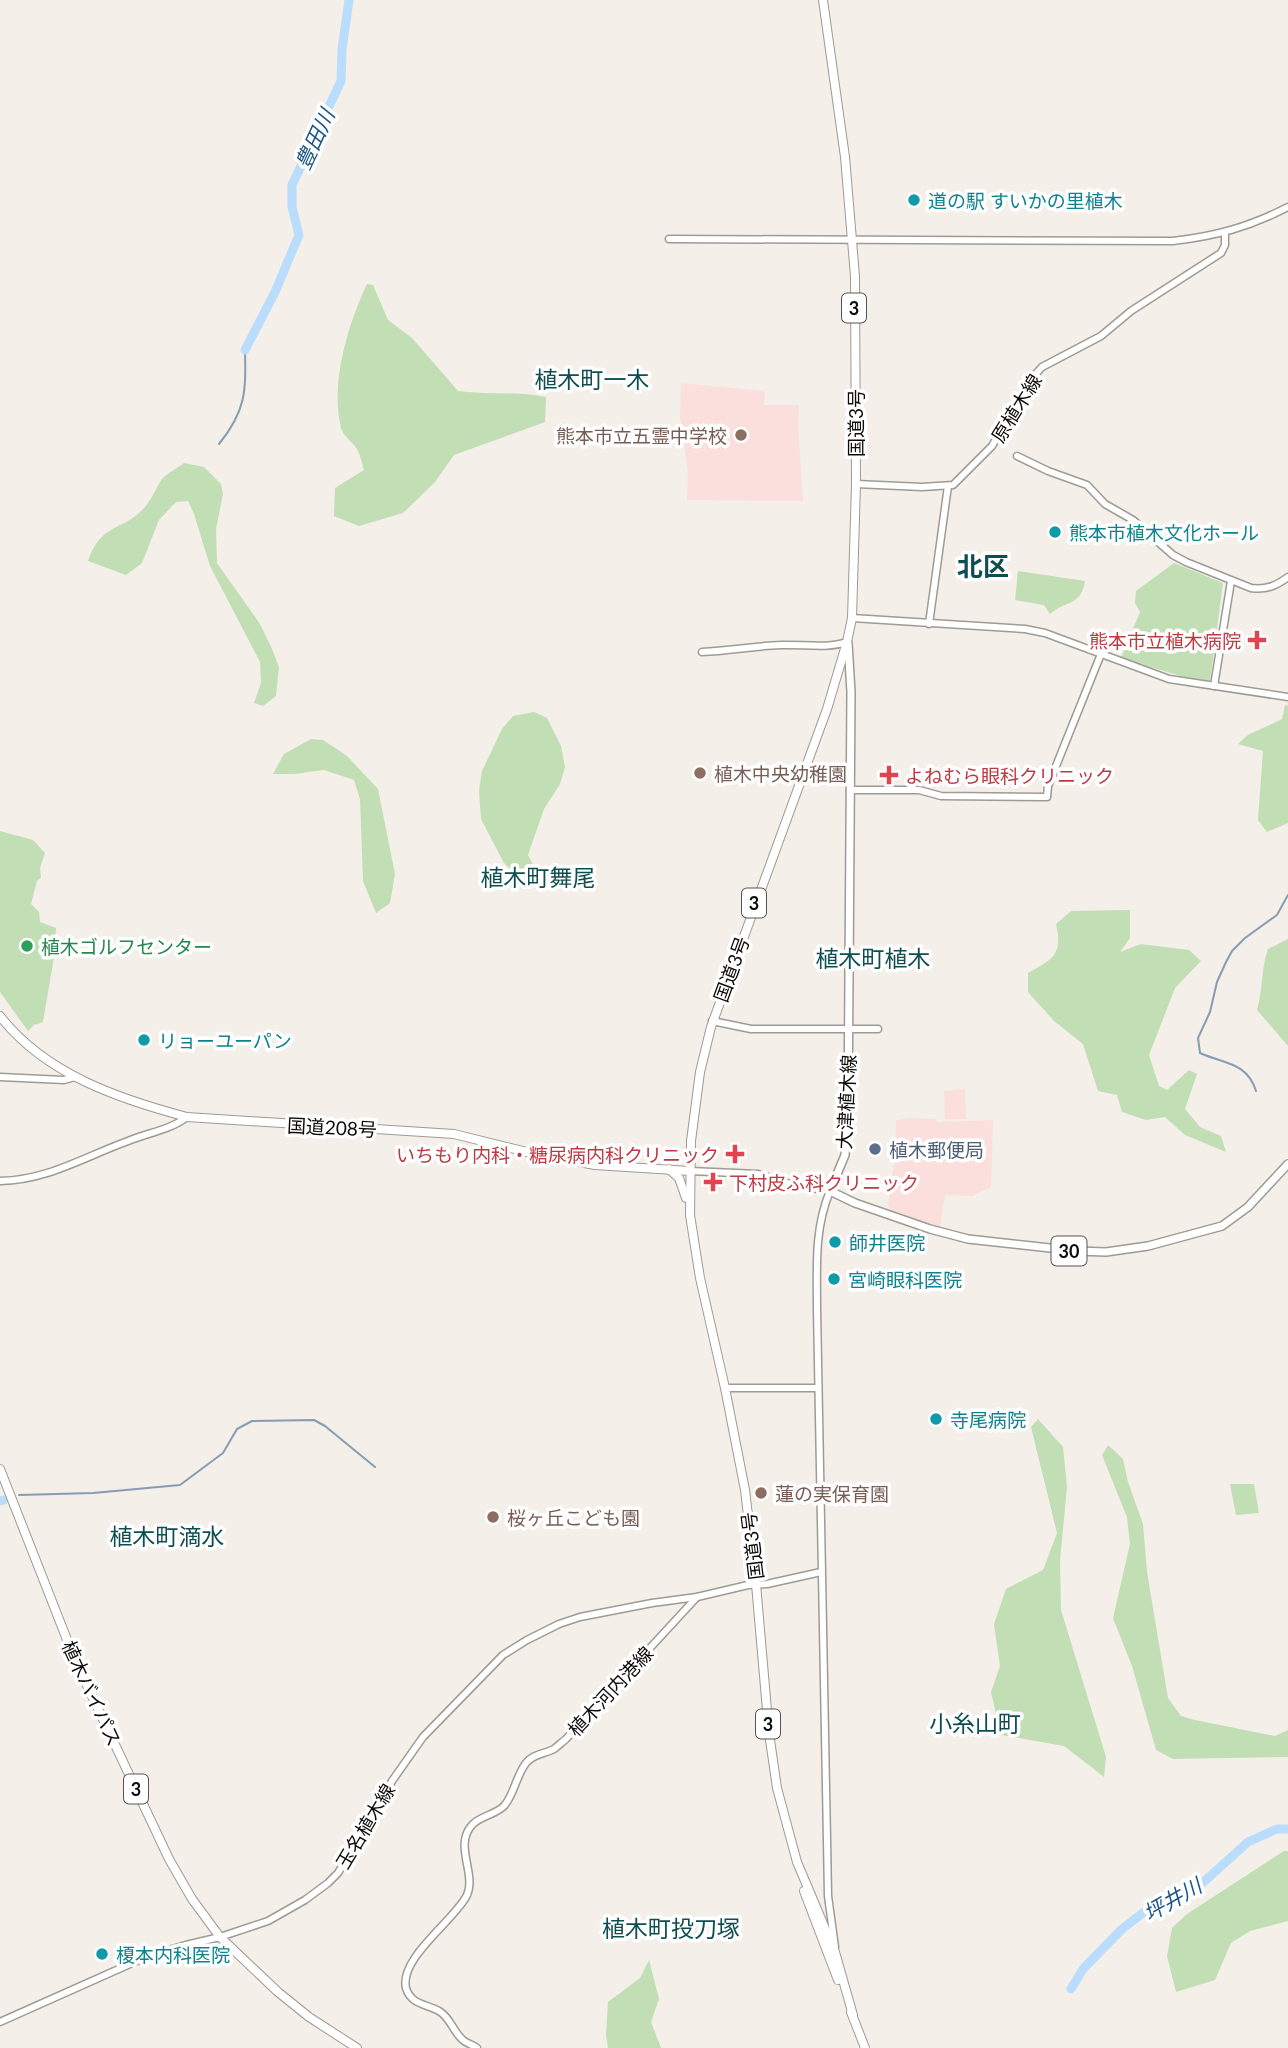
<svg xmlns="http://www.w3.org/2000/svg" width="1288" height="2048" viewBox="0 0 1288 2048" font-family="Lato,'Noto Sans JP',sans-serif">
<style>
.education{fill:#fadfdd}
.green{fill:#c2deb5}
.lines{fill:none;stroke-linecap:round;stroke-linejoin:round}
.stream{stroke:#869db4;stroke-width:2}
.river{stroke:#badcfd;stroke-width:9}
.secondary-casing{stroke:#9f9a94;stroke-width:9}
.primary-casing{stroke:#9f9a94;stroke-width:10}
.highway-casing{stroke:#9f9a94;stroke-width:10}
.secondary{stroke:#fff;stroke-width:6}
.primary{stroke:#fff;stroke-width:7}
.highway{stroke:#fff;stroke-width:8}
.culture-dot{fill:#0f9aa8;stroke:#fff;stroke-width:2.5}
.education-dot{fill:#8d6e63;stroke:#fff;stroke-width:2.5}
.health-dot{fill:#e0444e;stroke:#fff;stroke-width:2.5}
.leisure-dot{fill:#2e9e5b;stroke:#fff;stroke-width:2.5}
.service-dot{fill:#5c6f8a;stroke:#fff;stroke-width:2.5}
.labels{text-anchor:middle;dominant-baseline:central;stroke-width:7;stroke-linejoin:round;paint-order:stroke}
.shield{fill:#fff;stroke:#565453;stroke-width:2}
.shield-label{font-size:18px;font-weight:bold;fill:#0d0b09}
.culture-label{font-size:19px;fill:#0d838f;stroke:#fff;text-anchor:start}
.street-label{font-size:19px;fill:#0d0b09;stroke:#fff}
.education-label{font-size:19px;fill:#785e54;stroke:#fff;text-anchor:start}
.health-label{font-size:19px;fill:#be3a42;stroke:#fff;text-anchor:end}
.leisure-label{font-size:19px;fill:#27864d;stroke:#fff;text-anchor:start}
.service-label{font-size:19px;fill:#4e5e75;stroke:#fff;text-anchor:start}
.water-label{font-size:21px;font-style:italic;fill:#1b5688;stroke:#fff}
.quarter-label{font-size:23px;fill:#0e4d50;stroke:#fff}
.district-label{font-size:26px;font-weight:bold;fill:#0e4d50;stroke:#fff}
</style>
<rect width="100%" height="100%" fill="#f4efe8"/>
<!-- education -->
<g class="education">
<polygon points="681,383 765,391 764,405 799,405 798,426 803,501 687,500 688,471 680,417"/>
<polygon points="965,1089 966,1119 945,1119 944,1091"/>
<polygon points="910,1118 936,1119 937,1122 993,1120 991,1187 973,1196 945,1195 940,1228 891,1210 888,1206 895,1157 896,1120"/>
</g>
<!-- green -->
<g class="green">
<path d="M367,284L373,285L388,320L412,338L458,391C488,395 517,391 546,397L545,422L454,455L435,482L403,513L359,526L334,516L335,488L364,470C362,464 361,456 357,449C353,442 343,436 341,428C330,384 348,324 367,284Z"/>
<path d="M184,463L204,467L221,484L223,494L216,529L217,563L260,624L272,649L279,667L276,696L263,706L254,703L261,683L260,662L210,566L194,514L188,501L176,502L159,520L142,563L126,575L88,561C101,522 123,532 145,507C152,499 156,488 162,479C168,473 177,468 184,463Z"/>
<polygon points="1174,563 1223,583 1210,681 1187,678 1121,658 1140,612 1135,603 1136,591"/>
<path d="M1018,571L1085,581C1080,608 1067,599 1050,614L1044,605L1015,600Z"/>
<polygon points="1285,705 1288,706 1288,823 1267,832 1258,820 1263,751 1238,744 1248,735 1282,719"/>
<polygon points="534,712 547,718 561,746 565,767 560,784 544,809 528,855 538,874 529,887 504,863 481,819 479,791 482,771 502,729 513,716"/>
<polygon points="311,739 323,740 347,756 378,789 395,874 390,903 376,913 363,881 360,799 354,780 324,770 294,774 273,774 284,754"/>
<polygon points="0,831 33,840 45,853 40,868 41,878 37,881 31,904 39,912 40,922 56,928 53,963 43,1022 34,1025 28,1031 0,992"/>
<path d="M1130,910V938L1120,952L1141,944L1189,950L1201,961L1175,988L1149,1055L1159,1086L1167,1090L1189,1070L1197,1074L1185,1109L1200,1127L1221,1136L1226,1152L1185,1135L1165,1117L1146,1120L1122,1112L1117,1095L1098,1091L1083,1044L1054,1021L1028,992V973C1053,959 1063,955 1056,924L1071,911Z"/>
<path d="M1288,939V1046L1257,1010C1263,989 1261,969 1268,949Z"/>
<polygon points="1038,1419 1063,1447 1067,1487 1060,1561 1061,1610 1106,1757 1104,1777 1064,1746 1001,1735 991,1692 1000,1666 994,1624 1006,1589 1043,1570 1057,1533 1031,1427"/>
<polygon points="1108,1445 1123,1459 1128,1482 1143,1524 1147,1572 1168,1698 1181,1716 1195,1720 1275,1736 1288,1730 1288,1757 1173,1759 1156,1750 1132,1666 1113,1618 1130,1544 1127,1517 1102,1455"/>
<polygon points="1230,1484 1254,1484 1259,1513 1236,1515"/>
<polygon points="1284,1851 1288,1851 1288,1921 1250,1931 1231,1943 1215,1980 1176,1992 1167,1956 1172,1928 1187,1914"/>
<polygon points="649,1960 659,1999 651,2022 661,2048 608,2048 606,2035 608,2002 640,1978"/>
</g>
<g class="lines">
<!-- stream -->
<g class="stream">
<path d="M219,444C246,411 246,391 245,350"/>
<path d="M1256,1091C1247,1062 1224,1064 1200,1053L1198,1038L1210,1012L1217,982L1226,962L1232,951L1245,938L1277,915L1288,895"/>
<polyline points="19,1495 93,1493 180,1485 223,1453 237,1429 252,1421 314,1420 325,1426 375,1467"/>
</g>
<!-- river -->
<g class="river">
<polyline points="245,350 275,292 299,235 292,207 292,185 341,81 342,49 349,0"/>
<polyline points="0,1501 4,1500"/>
<polyline points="1071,1989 1083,1969 1122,1929 1144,1912 1163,1906 1179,1895 1198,1887 1248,1842 1277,1829 1288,1829"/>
</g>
<defs>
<g id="secondary">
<path d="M669,239L1173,241C1216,236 1249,227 1288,207"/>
<path d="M1017,456L1048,471L1087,485L1105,504L1133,520L1173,555L1186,562L1251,588C1266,590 1276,586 1288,577"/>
<polyline points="856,484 922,487 953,485 992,446 1031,379 1042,367 1101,336 1131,311 1221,253 1225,245 1225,233"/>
<polyline points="852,618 1025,629 1045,633 1169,679 1288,697"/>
<polyline points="929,624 948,486"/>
<path d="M702,652C729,651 754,646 781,645C803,644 826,649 847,642"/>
<polyline points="1214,686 1231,581"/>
<polyline points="850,790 919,790 941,796 1047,797 1048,786 1101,654"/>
<polyline points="712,1021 751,1029 878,1029"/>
<polyline points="0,1077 64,1080 75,1077"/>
<path d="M690,1171L758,1174L794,1185L830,1191C814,1229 817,1268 817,1309L827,1840L828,1896L835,1947"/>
<path d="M0,1181C48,1180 84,1157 128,1141C147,1133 170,1130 187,1117"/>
<polyline points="725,1388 818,1388"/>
<polyline points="0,2022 148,1956 186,1945 220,1937 268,1921 305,1900 328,1883 338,1873 356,1843 374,1820 392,1781 423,1737 503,1655 527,1640 559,1624 580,1617 652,1603 697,1597 748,1585 767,1584 821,1572"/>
<path d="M477,2048C473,2045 466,2043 463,2040C453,2032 451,2018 439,2011C427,2004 411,2005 406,1988C399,1959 452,1922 466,1897C478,1875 453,1846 472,1825C480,1816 495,1815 504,1806C514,1795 516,1776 526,1763C533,1754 544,1754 554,1749C558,1746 562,1742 566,1739L697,1597"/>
</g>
<polyline id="primary" points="848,643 851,692 848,1117 845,1155 830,1191 855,1203 930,1229 968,1239 1077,1251 1106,1252 1148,1246 1222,1226 1248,1207 1288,1164"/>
<g id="highway">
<polyline points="823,0 845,157 855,276 856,484 852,618 847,642 827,709 711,1027 700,1072 691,1141 690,1215 700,1278 725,1388 745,1490 756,1584 769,1733 777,1788 797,1862 835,1952 853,2015"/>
<path d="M0,1016C45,1074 119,1099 187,1117L454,1134L527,1152L595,1165L690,1171"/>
<polyline points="669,1169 679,1178 686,1198"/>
<polyline points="0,1469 75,1660 169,1859 192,1899 220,1937 278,1992 309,2017 357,2048"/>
<polyline points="804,1891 838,1980"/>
<polyline points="851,2012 865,2048"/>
</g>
</defs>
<!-- secondary casing -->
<use href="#secondary" class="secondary-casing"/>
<!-- primary casing -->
<use href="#primary" class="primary-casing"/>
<!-- highway casing -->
<use href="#highway" class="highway-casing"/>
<!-- secondary -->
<use href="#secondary" class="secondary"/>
<!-- primary -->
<use href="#primary" class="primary"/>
<!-- highway -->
<use href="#highway" class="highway"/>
</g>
<!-- markers -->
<g class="culture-dot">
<circle cx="914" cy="200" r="7"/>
<circle cx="1055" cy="532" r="7"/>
<circle cx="144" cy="1040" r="7"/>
<circle cx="835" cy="1242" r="7"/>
<circle cx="834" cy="1279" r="7"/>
<circle cx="936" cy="1419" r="7"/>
<circle cx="102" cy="1954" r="7"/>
</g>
<g class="education-dot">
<circle cx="741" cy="435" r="7"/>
<circle cx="700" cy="773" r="7"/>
<circle cx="761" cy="1493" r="7"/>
<circle cx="493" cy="1517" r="7"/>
</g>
<g class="health-dot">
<path d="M1253.5 629.5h7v7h7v7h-7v7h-7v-7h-7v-7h7z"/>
<path d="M885.5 764.5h7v7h7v7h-7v7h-7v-7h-7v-7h7z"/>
<path d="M731.5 1143.5h7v7h7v7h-7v7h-7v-7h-7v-7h7z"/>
<path d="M709.5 1171.5h7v7h7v7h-7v7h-7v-7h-7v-7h7z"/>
</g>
<circle class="leisure-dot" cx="27" cy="946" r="7"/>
<circle class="service-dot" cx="875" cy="1149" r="7"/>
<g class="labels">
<!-- shield labels -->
<g class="shield">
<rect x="842" y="293.5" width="24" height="29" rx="5"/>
<rect x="742" y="888.5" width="24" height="29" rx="5"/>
<rect x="1051.5" y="1236.5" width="35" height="29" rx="5"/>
<rect x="756" y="1709.5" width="24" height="29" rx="5"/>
<rect x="124" y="1774.5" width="24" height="29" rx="5"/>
</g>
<g class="shield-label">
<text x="854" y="308">3</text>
<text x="754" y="903">3</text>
<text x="1069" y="1251">30</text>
<text x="768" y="1724">3</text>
<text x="136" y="1789">3</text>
</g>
<!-- culture labels -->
<g class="culture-label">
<text x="928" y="200">道の駅 すいかの里植木</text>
<text x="1069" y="532">熊本市植木文化ホール</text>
<text x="158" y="1040">リョーユーパン</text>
<text x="849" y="1242">師井医院</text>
<text x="848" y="1279">宮崎眼科医院</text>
<text x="950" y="1419">寺尾病院</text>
<text x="116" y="1954">榎本内科医院</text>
</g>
<!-- street labels -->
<g class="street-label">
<text transform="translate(1016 408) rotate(-58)">原植木線</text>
<text transform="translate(855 423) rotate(-90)">国道3号</text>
<text transform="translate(731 969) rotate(-70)">国道3号</text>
<text transform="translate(846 1102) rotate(-87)">大津植木線</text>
<text transform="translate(332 1127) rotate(3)">国道208号</text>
<text transform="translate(752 1546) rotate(-97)">国道3号</text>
<text transform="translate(610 1691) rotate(-47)">植木河内港線</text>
<text transform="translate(92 1693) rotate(65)">植木バイパス</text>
<text transform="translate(365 1826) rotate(-59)">玉名植木線</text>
</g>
<!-- education labels -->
<g class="education-label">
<text x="727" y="435" text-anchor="end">熊本市立五霊中学校</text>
<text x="714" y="773">植木中央幼稚園</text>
<text x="775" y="1493">蓮の実保育園</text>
<text x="507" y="1517">桜ヶ丘こども園</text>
</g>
<!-- health labels -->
<g class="health-label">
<text x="1241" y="640">熊本市立植木病院</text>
<text x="905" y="775" text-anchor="start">よねむら眼科クリニック</text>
<text x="719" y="1154">いちもり内科・糖尿病内科クリニック</text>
<text x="729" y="1182" text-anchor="start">下村皮ふ科クリニック</text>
</g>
<!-- leisure labels -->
<g class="leisure-label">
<text x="41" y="946">植木ゴルフセンター</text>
</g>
<!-- service labels -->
<g class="service-label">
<text x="889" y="1149">植木郵便局</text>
</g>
<!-- water labels -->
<g class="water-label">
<text transform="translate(314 139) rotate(-65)">豊田川</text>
<text transform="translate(1172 1899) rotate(-30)">坪井川</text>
</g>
<!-- quarter labels -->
<g class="quarter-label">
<text x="592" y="379">植木町一木</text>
<text x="538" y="877">植木町舞尾</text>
<text x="873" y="958">植木町植木</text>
<text x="167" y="1536">植木町滴水</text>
<text x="975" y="1723">小糸山町</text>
<text x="671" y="1928">植木町投刀塚</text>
</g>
<!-- district labels -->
<g class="district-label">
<text x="983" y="566">北区</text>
</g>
</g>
</svg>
